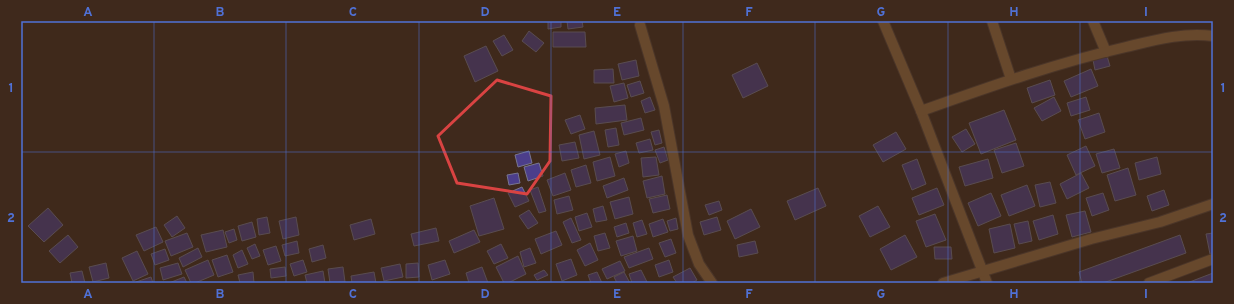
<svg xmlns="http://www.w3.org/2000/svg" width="1234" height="304" viewBox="0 0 1234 304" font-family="Overpass,sans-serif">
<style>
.building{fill:#4c3e8b;stroke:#787690}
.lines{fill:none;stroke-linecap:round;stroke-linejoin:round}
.minor-casing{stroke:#5a4539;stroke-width:12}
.minor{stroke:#986d40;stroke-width:10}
.marked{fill:none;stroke:#d94342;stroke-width:3;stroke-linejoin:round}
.grid{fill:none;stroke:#5071d6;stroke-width:1;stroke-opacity:0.55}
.neatline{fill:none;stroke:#5071d6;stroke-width:1.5}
.grid-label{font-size:13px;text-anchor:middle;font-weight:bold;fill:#5071d6}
</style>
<rect width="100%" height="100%" fill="#3f291c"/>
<!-- building -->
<g class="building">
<polygon points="548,21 561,21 561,27 548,29"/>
<polygon points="567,21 582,21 583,27 568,29"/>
<polygon points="529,31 544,43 536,52 522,41"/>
<polygon points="553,32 585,32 586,47 553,47"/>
<polygon points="504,35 513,50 502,56 493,41"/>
<polygon points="486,46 498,71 475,82 464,56"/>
<polygon points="1107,56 1110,66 1095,70 1093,60"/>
<polygon points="636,60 639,76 622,80 618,64"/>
<polygon points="757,63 768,86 743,98 732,75"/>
<polygon points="613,69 614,83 594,83 594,70"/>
<polygon points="1091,69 1098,86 1071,97 1064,81"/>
<polygon points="1050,80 1055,95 1032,103 1027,88"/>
<polygon points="640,81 644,93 631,97 627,85"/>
<polygon points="624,83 628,98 614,102 610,86"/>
<polygon points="650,97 655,110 645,113 641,101"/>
<polygon points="1054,97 1061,111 1042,121 1034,108"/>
<polygon points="1086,97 1090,110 1071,116 1067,103"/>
<polygon points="625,105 627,120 596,124 595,108"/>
<polygon points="1004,110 1016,140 981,154 969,123"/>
<polygon points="1099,113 1105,132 1085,139 1078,120"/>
<polygon points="580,115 585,129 571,134 565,120"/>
<polygon points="641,118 644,130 624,135 621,123"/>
<polygon points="616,128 619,145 608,147 605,130"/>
<polygon points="966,129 975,144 962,152 952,137"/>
<polygon points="659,130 662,143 655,145 651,132"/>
<polygon points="594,131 600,155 584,159 579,135"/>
<polygon points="896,132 906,149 883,162 873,145"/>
<polygon points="650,139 653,150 639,153 636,143"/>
<polygon points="575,142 579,158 562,161 559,145"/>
<polygon points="1016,143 1024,166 1002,173 994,150"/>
<polygon points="1086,146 1095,166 1076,175 1067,155"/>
<polygon points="664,147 668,160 660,163 655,150"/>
<polygon points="1114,149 1120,168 1102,173 1096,154"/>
<polygon points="529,151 532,163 518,167 515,155"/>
<polygon points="626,151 629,163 619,167 615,154"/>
<polygon points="610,157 615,176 597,181 593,162"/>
<polygon points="656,157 659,175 643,177 641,158"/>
<polygon points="1157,157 1161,174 1139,180 1135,163"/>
<polygon points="917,159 926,184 912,190 902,165"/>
<polygon points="988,159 993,178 965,186 959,167"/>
<polygon points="539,163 543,176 528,181 524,167"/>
<polygon points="586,165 591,183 576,187 571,170"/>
<polygon points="1128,168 1136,195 1115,201 1107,175"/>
<polygon points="518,173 520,183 509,185 507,175"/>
<polygon points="565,173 571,190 553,196 547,180"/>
<polygon points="1081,173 1089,188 1067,199 1060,184"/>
<polygon points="662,176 665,194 647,198 643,181"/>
<polygon points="624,178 628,190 607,198 603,186"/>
<polygon points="1050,182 1056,203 1040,207 1035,185"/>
<polygon points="1027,185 1035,206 1009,216 1001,195"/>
<polygon points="522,187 529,201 515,207 508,193"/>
<polygon points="538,187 546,211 539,213 530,190"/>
<polygon points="818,188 826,206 795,220 787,201"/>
<polygon points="937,188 944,205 919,215 912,198"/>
<polygon points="1164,190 1169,205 1152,211 1147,196"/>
<polygon points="991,193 1001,216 978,226 968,203"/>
<polygon points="1103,193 1109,210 1092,216 1086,198"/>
<polygon points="667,195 670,209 653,213 649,199"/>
<polygon points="569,196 573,210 557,214 554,200"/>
<polygon points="629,197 633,214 615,219 610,202"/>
<polygon points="494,198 504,229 479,236 470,206"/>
<polygon points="719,201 722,210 709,215 705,205"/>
<polygon points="603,206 607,220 596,222 593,209"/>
<polygon points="878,206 890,227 870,237 859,216"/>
<polygon points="48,208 63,225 44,242 28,226"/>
<polygon points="751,209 760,227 735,239 727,221"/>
<polygon points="529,210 538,223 528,229 519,216"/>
<polygon points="1085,211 1091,232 1072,237 1066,215"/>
<polygon points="587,213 592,227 579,231 575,217"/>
<polygon points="935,214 946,240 926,247 916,221"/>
<polygon points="1053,215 1058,234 1039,240 1033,221"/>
<polygon points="177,216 185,228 172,237 164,225"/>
<polygon points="267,217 270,233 259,235 257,219"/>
<polygon points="296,217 299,235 283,239 279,221"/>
<polygon points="717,217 721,230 704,235 700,222"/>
<polygon points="571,218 581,240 572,243 563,222"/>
<polygon points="676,218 678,229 670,231 667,221"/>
<polygon points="371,219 375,234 354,240 350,225"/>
<polygon points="663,219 668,232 653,237 649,224"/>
<polygon points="642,220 647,234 637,237 633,223"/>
<polygon points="1028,221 1032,241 1019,244 1014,224"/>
<polygon points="252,222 256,237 242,241 238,226"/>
<polygon points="626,223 629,233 617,237 614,227"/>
<polygon points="1010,224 1015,248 994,253 989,229"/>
<polygon points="156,227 163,242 144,251 136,235"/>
<polygon points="436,228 439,241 414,246 411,234"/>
<polygon points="234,229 237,240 229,243 225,232"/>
<polygon points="223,230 227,247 206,252 201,235"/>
<polygon points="474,230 480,242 454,253 449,241"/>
<polygon points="556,231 562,245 541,254 535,239"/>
<polygon points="187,233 193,247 171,256 165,241"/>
<polygon points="605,233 610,248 598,251 594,236"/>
<polygon points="1213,233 1213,253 1210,254 1206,234"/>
<polygon points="68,235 78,247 60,263 49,251"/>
<polygon points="905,235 917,257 891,270 880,249"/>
<polygon points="1180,235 1186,253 1103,283 1082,283 1079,272"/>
<polygon points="633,236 637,251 621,256 616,241"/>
<polygon points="671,239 676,253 665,257 659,243"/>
<polygon points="297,241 299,253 285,256 282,245"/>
<polygon points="755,241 758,253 739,257 737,245"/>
<polygon points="590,243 598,260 585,266 577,250"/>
<polygon points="255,244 260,256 252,259 247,248"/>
<polygon points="501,244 508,258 494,264 487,251"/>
<polygon points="323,245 326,258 312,262 309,249"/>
<polygon points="276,246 281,261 268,265 263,250"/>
<polygon points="934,247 951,247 952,259 935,259"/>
<polygon points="198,248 202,257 183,267 179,258"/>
<polygon points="530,248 536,263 524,267 520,252"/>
<polygon points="649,248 653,259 629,268 624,257"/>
<polygon points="165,249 169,260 155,265 151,254"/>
<polygon points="242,250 248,264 238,268 233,255"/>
<polygon points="137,251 148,274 133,281 122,258"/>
<polygon points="227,255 233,272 218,277 212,260"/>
<polygon points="518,256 526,274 508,283 504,283 496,267"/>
<polygon points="571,259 577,275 562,281 556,264"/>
<polygon points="208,260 214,275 195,283 191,283 185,270"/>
<polygon points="303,260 307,272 294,276 290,264"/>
<polygon points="445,260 450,274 432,280 428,265"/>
<polygon points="669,260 673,272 659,277 655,265"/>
<polygon points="620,261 625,271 607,279 602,269"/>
<polygon points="106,263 109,278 93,282 89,267"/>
<polygon points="178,263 182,274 163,280 160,268"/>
<polygon points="418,263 419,277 406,278 406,264"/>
<polygon points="400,264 403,277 384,281 381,268"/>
<polygon points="285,267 286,276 271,278 270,269"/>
<polygon points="343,267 345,282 330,283 328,269"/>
<polygon points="482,267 488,283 469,283 466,273"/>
<polygon points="690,268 697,280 692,283 677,283 673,277"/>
<polygon points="544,270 548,275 537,280 534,275"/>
<polygon points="641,270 647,282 643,283 632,283 629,274"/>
<polygon points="82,271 85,283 72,283 70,273"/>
<polygon points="323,271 325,283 307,283 305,275"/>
<polygon points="253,272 254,283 240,283 238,275"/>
<polygon points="374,272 376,283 352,283 351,276"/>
<polygon points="597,272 602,283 591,283 588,275"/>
<polygon points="624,272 630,283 617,283 614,277"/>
<polygon points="1213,273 1213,283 1187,283"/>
<polygon points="151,277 153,283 136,283 136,282"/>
<polygon points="184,277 187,283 169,283"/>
</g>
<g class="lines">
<defs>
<g id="minor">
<polyline points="883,21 921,111 987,283"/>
<polyline points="992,21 1011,79"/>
<polyline points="1093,21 1106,52"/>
<polyline points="640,25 664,106 688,235 699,264 712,283"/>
<path d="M921,111C989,87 1056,63 1126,47C1155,40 1184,32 1213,36"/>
<polyline points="943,283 1091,239 1160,222 1213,204"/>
<polyline points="1149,283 1213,259"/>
</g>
</defs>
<!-- minor casing -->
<use href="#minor" class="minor-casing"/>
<!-- minor -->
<use href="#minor" class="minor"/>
</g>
<!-- marked area -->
<path d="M0 0H1234V304H0ZM497,80L551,96L550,161L527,194L457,183L438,136Z" fill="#3f291c" fill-opacity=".55" fill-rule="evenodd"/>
<path class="marked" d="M497,80L551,96L550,161L527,194L457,183L438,136Z"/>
<!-- grid -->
<path class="grid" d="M154,21V283M286,21V283M419,21V283M551,21V283M683,21V283M815,21V283M948,21V283M1080,21V283M21,152H1213"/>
<!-- border -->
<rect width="1234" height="304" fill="none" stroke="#3f291c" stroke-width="44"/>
<rect x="22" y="22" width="1190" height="260" class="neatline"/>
<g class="grid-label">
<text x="88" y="16">A</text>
<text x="220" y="16">B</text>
<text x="353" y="16">C</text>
<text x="485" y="16">D</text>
<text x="617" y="16">E</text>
<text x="749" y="16">F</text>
<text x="881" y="16">G</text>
<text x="1014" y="16">H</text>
<text x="1146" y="16">I</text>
<text x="11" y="92">1</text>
<text x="1223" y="92">1</text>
<text x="11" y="222">2</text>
<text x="1223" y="222">2</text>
<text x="88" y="298">A</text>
<text x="220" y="298">B</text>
<text x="353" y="298">C</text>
<text x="485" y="298">D</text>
<text x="617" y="298">E</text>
<text x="749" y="298">F</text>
<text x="881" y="298">G</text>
<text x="1014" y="298">H</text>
<text x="1146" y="298">I</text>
</g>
</svg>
